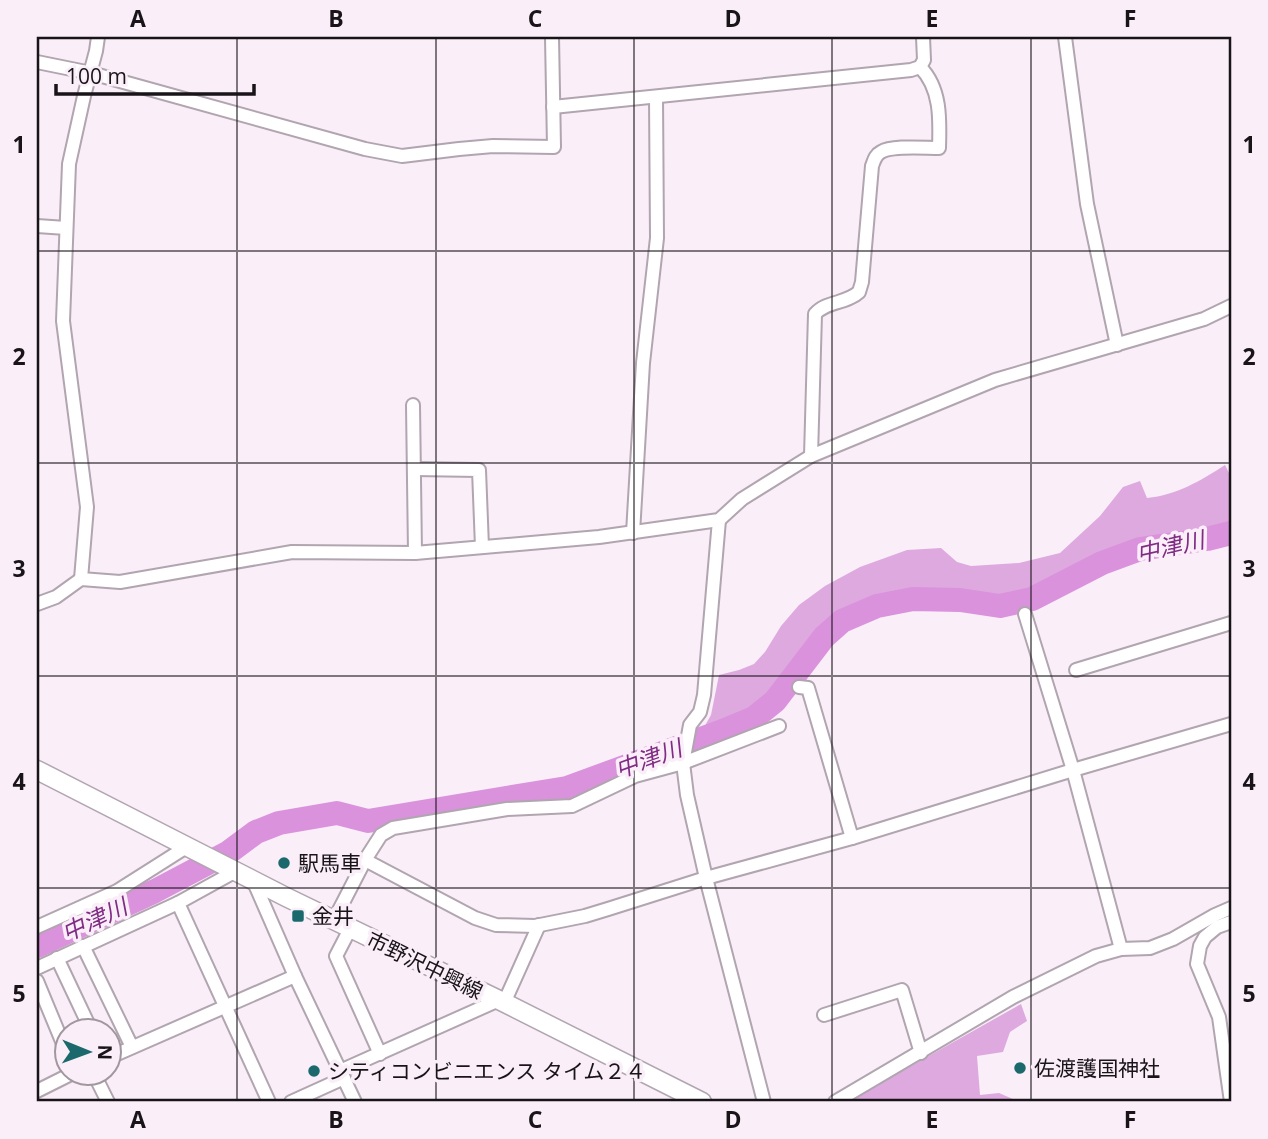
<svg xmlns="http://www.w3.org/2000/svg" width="1268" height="1139" viewBox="0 0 1268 1139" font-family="'Open Sans','Noto Sans JP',sans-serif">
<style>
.green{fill:#dea9df}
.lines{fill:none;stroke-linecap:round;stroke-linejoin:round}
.river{stroke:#da92dc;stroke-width:24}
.minor-casing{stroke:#b1a5b0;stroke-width:16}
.secondary-casing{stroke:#b1a5b0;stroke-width:21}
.minor{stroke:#fff;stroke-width:12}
.secondary{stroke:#fff;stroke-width:18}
.grid{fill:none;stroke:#181418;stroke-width:2;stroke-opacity:0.55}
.poi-dot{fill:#1c696d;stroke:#faeef9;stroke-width:2.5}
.labels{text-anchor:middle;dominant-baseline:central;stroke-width:7;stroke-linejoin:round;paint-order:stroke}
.poi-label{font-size:21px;fill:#181418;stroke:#faeef9;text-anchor:start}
.street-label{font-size:21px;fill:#181418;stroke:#faeef9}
.water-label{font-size:23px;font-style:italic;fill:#802c84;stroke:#faeef9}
.neatline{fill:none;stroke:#181418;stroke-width:2.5}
.grid-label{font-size:23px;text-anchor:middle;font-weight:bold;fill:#181418}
</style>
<rect width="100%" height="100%" fill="#faeef9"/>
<!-- green -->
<g class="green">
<path d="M1225,465L1229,473L1231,472V526L1198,537L1124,547L1083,565L1030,593L1006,598L969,591L918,590L870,600L825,625L768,699L750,714L702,731L711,715L719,675L739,670L754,664L765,652L781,626L799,605L825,586L860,567L907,550L941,548L957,562L971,566L1019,563L1060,553L1100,516L1123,487L1140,481L1147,498C1177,495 1200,481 1225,465Z"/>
<polygon points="1021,1004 1027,1021 1010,1032 1003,1052 977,1056 980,1095 999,1093 1020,1102 847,1102"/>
</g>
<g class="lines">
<!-- river -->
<polyline class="river" points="37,946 155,891 229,852 256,832 279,823 337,813 368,821 567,788 720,732 754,718 775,701 824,637 842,621 877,606 913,599 960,600 1000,606 1032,599 1102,563 1140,549 1207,539 1231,533"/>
<defs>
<g id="minor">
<polyline points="1065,37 1087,204 1117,345"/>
<polyline points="37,62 91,73 365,149 402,156 459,149 493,146 554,147 552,37"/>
<polyline points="553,107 911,70 920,67 924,60 923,37"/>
<polyline points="37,226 66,228"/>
<polyline points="413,405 415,553"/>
<path d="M811,456L815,314C826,301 846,304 859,292L862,282L872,166C874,161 875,155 881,152C892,145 924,148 939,148C940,119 941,88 920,67"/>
<polyline points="414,469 479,470 482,547"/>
<polyline points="719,520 704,695 700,712 690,725 683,763 687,795 706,878 764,1102"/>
<polyline points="633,533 643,363 657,238 656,97"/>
<polyline points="81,579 87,507 63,321 69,164 84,96 96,51 98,37"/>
<polyline points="37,604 56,597 81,579 120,582 292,552 415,553 599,537 719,520 742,499 811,456 995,380 1204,319 1231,306"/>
<polyline points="1025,614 1073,770 1121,949"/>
<polyline points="1076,670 1231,623"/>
<polyline points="799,687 808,688 852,838"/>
<polyline points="365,860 475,918 496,925 535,926 585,916 608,909 706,878 852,838 1073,770 1231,724"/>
<polyline points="253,880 295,976 355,1102"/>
<polyline points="178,903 269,1102"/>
<polyline points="334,920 365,860 381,835 393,828 507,809 572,806 635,776 683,763 779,726"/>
<polyline points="37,927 117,891 188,846"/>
<polyline points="350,929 336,956 380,1054"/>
<polyline points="83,946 132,1047"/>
<polyline points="57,958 91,1030"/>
<polyline points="37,968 178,903 236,871"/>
<polyline points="37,981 66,1051"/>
<polyline points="504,1003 539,925"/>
<polyline points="824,1015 902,990 921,1053"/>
<polyline points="108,1058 295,976"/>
<polyline points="340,1071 499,1000"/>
<polyline points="93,1072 108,1102"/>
<polyline points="37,1091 75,1072"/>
<polyline points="291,1102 344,1078"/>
<polyline points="835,1102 1013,997 1096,956 1121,949 1150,948 1173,939 1215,915 1231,908"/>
<polyline points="1231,1102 1219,1017 1197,964 1200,946 1205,937 1217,927 1231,922"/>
</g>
<polyline id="secondary" points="37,770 286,897 499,1000 702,1102"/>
</defs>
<!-- minor casing -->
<use href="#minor" class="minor-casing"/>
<!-- secondary casing -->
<use href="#secondary" class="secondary-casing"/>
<!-- minor -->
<use href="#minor" class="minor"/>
<!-- secondary -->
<use href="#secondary" class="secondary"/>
</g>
<!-- grid -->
<path class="grid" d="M237,37V1102M436,37V1102M634,37V1102M832,37V1102M1031,37V1102M37,251H1231M37,463H1231M37,676H1231M37,888H1231"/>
<!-- markers -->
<g class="poi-dot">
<circle cx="284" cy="863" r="7"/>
<rect x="291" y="909" width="14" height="14" rx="3.5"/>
<circle cx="1020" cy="1068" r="7"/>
<circle cx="314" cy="1071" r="7"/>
</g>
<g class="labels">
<!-- poi labels -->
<g class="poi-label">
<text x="298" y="863">駅馬車</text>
<text x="312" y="916">金井</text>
<text x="1034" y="1068">佐渡護国神社</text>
<text x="328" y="1071">シティコンビニエンス タイム２４</text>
</g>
<!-- street labels -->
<g class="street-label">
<text transform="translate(425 965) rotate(26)">市野沢中興線</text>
</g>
<!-- water labels -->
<g class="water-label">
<text transform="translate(1170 546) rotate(-13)">中津川</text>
<text transform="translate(648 758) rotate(-20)">中津川</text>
<text transform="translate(94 919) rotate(-25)">中津川</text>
</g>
</g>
<!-- border -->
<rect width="1268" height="1139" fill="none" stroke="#faeef9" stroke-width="77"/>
<!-- north arrow -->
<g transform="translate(88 1052) rotate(91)"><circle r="33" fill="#faeef9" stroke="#a0979f" stroke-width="2"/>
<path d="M0-5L12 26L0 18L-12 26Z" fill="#1c696d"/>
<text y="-10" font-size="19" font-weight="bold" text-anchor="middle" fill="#181418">N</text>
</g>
<!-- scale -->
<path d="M56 84v10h198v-10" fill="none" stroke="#181418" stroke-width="3.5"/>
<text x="66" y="84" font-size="21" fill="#181418" stroke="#faeef9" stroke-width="5" paint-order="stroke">100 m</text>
<rect x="38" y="38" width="1192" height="1062" class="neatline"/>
<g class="grid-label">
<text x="138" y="27">A</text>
<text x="336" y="27">B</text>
<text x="535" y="27">C</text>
<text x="733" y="27">D</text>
<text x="932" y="27">E</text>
<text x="1130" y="27">F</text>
<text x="19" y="153">1</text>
<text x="1249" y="153">1</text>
<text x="19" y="365">2</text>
<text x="1249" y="365">2</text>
<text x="19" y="577">3</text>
<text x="1249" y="577">3</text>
<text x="19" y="790">4</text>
<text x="1249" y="790">4</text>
<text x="19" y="1002">5</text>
<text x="1249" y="1002">5</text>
<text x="138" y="1128">A</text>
<text x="336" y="1128">B</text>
<text x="535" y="1128">C</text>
<text x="733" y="1128">D</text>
<text x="932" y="1128">E</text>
<text x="1130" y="1128">F</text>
</g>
</svg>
